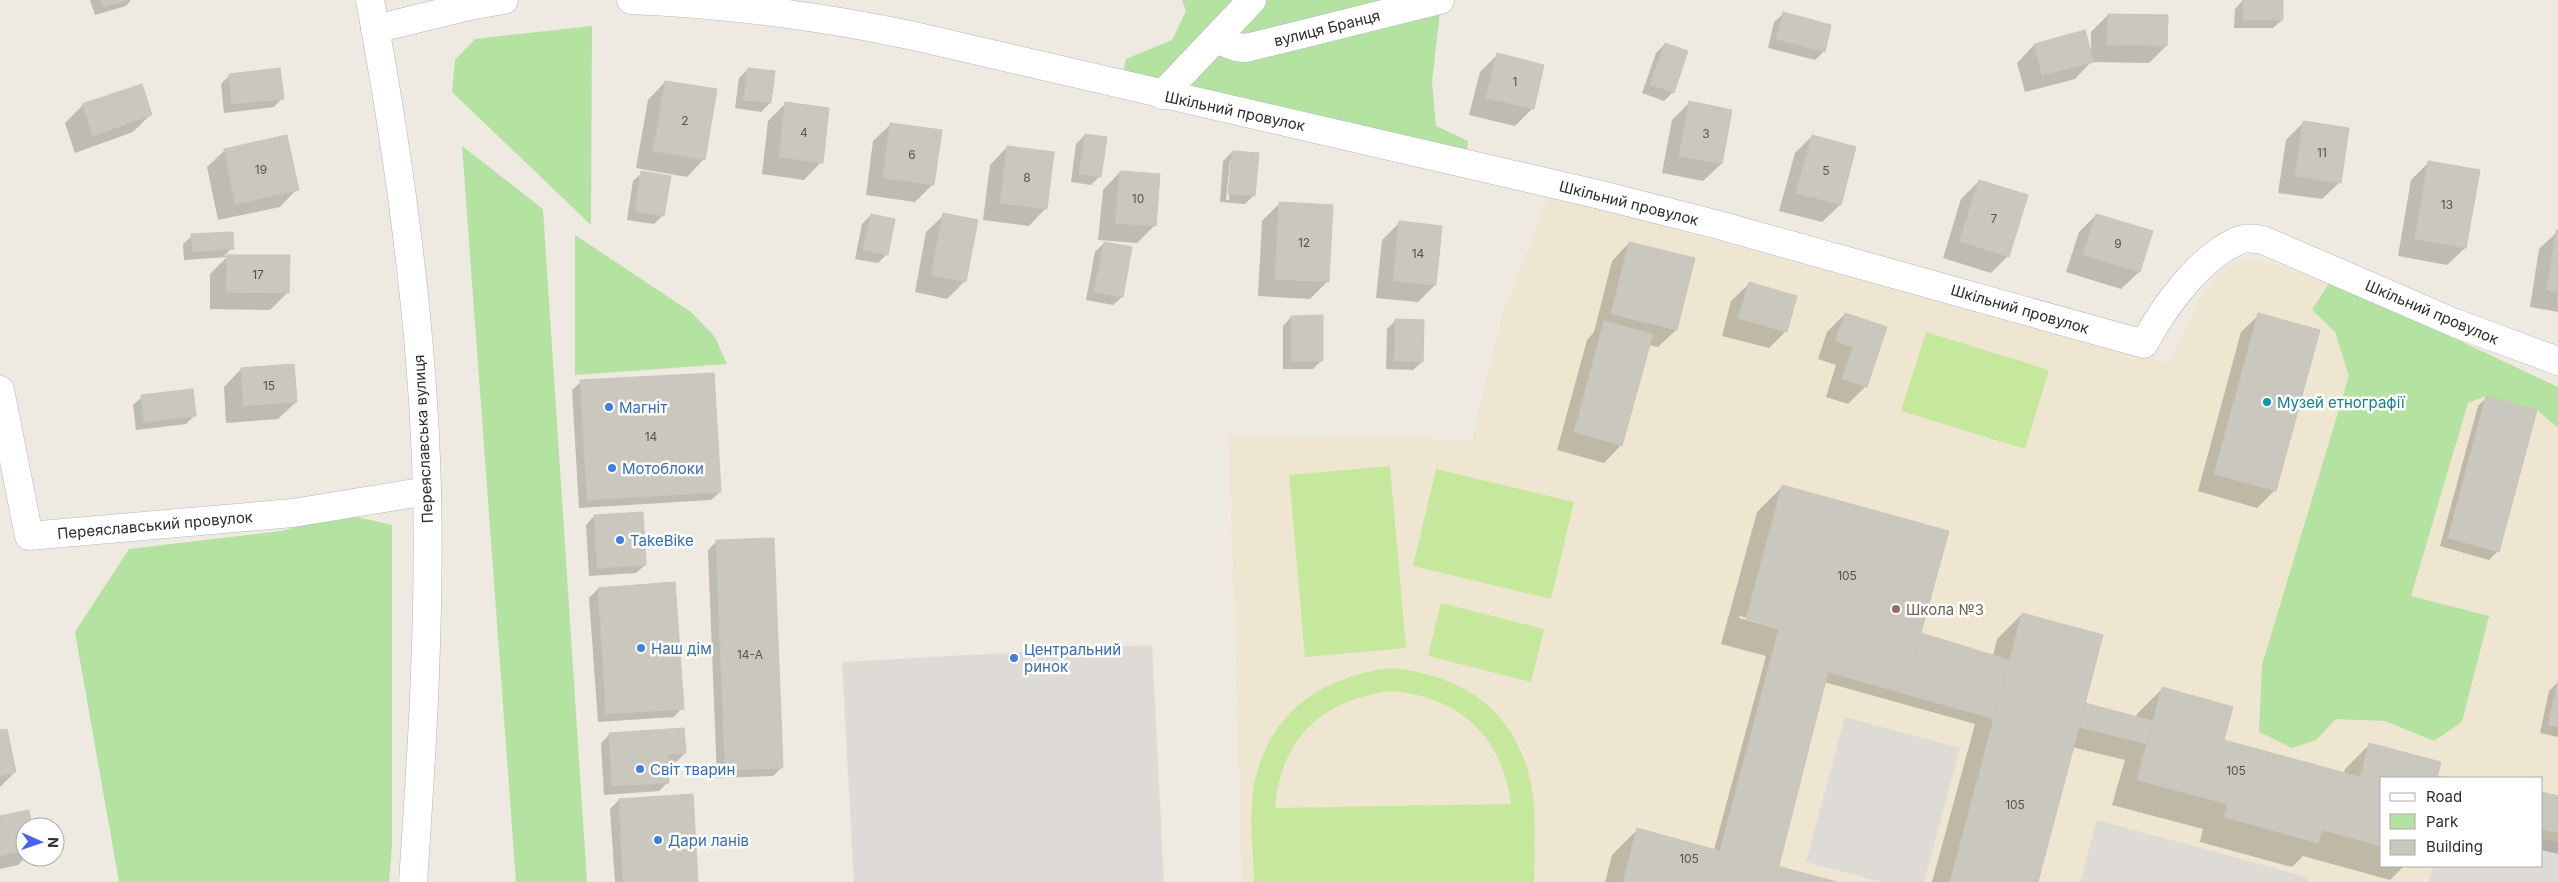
<svg xmlns="http://www.w3.org/2000/svg" width="2558" height="882" viewBox="0 0 2558 882" font-family="Inter,sans-serif">
<style>
.education{fill:#eee6d1;fill-rule:evenodd}
.green{fill:#b4e2a0}
.pitch{fill:#c5e89c;fill-rule:evenodd}
.plaza{fill:#dedbd7}
.shadow{fill:#0003;fill-rule:evenodd}
.building{fill:#cac7bf;stroke:#cac5ba}
.lines{fill:none;stroke-linecap:round;stroke-linejoin:round}
.street-casing{stroke:#b4b6c0;stroke-width:29}
.secondary-casing{stroke:#b4b6c0;stroke-width:29}
.street{stroke:#fff;stroke-width:28}
.secondary{stroke:#fff;stroke-width:28}
.culture-dot{fill:#0f9aa8;stroke:#fff;stroke-width:2}
.shop-dot{fill:#3f7fe0;stroke:#fff;stroke-width:2}
.education-dot{fill:#8d6e63;stroke:#fff;stroke-width:2}
.labels{text-anchor:middle;dominant-baseline:central;stroke-width:5;stroke-linejoin:round;paint-order:stroke}
.number-label{font-size:12px;fill:#545452}
.street-label{font-size:15px;fill:#2d2d2d;stroke:#fff}
.culture-label{font-size:15px;fill:#0d838f;stroke:#fff;text-anchor:start}
.shop-label{font-size:15px;fill:#366cbe;stroke:#fff;text-anchor:start}
.education-label{font-size:15px;fill:#785e54;stroke:#fff;text-anchor:start}
</style>
<rect width="100%" height="100%" fill="#eee9e1"/>
<!-- education -->
<path class="education" d="M1551,191L1668,228L2169,363L2201,295L2224,267L2253,259L2331,280L2558,387V882H1242L1229,434L1472,440L1503,312ZM2382,778H2542V866H2382Z"/>
<!-- green -->
<g class="green">
<polygon points="1182,0 1438,0 1440,12 1432,82 1436,126 1468,141 1465,171 1120,89 1126,59 1172,40 1186,11"/>
<polygon points="592,26 591,225 452,92 455,60 475,39"/>
<polygon points="462,146 543,209 587,882 516,882"/>
<polygon points="575,235 691,312 715,337 727,364 575,375"/>
<polygon points="2331,280 2558,387 2558,428 2537,410 2486,396 2468,403 2411,596 2489,616 2462,722 2434,741 2385,721 2336,719 2316,740 2292,748 2259,732 2262,665 2349,376 2335,332 2312,310"/>
<polygon points="343,514 392,525 392,846 389,882 119,882 75,632 129,549 281,531"/>
</g>
<!-- pitch -->
<g class="pitch">
<polygon points="1926,332 2049,370 2025,449 1901,411"/>
<polygon points="1390,466 1406,648 1305,657 1289,475"/>
<polygon points="1436,469 1574,502 1551,599 1413,566"/>
<polygon points="1441,603 1544,629 1531,682 1428,656"/>
<path d="M1392,668C1459,675 1512,707 1529,775C1538,809 1534,848 1534,882H1254C1253,849 1248,812 1255,780C1272,709 1324,676 1392,668ZM1392,691C1460,697 1502,736 1511,804L1275,808C1281,737 1323,699 1392,691Z"/>
</g>
<!-- plaza -->
<g class="plaza">
<polygon points="1152,645 1164,882 854,882 842,662"/>
<polygon points="1845,717 1960,748 1924,882 1881,882 1806,862"/>
<polygon points="2097,820 2260,864 2309,878 2308,882 2080,882"/>
<polygon points="2542,839 2558,843 2558,882 2429,882 2433,866 2542,866"/>
</g>
<!-- shadow -->
<g class="shadow">
<polygon points="90,0 131,0 126,6 95,15"/>
<polygon points="2243,0 2282,0 2282,20 2273,28 2234,28 2235,9"/>
<polygon points="1783,14 1824,51 1815,60 1768,48 1774,22"/>
<polygon points="2108,15 2166,46 2149,63 2091,62 2075,79 2025,92 2017,63 2034,45 2091,52 2091,32"/>
<polygon points="1665,44 1673,92 1664,101 1642,93 1656,53"/>
<polygon points="1497,55 1533,108 1515,126 1469,115 1480,72"/>
<polygon points="748,69 770,103 761,112 735,108 739,78"/>
<polygon points="230,75 282,98 274,107 224,113 221,84"/>
<polygon points="665,82 704,159 687,177 636,168 648,100"/>
<polygon points="141,85 150,115 133,132 75,153 65,123 82,106"/>
<polygon points="1690,102 1721,164 1703,181 1662,173 1672,120"/>
<polygon points="785,104 821,162 804,180 762,174 768,121"/>
<polygon points="2303,123 2340,182 2322,199 2278,193 2286,140"/>
<polygon points="891,124 933,184 915,202 866,195 873,141"/>
<polygon points="1085,135 1100,176 1091,185 1071,182 1076,144"/>
<polygon points="1812,136 1855,147 1840,205 1822,222 1779,211 1795,153"/>
<polygon points="1007,147 1046,208 1029,226 983,220 990,165"/>
<polygon points="225,150 297,189 280,207 218,220 207,167"/>
<path d="M1232,152L1254,195L1245,204L1220,202L1223,161ZM1230,160H1232L1229,200H1226Z"/>
<polygon points="2429,162 2465,248 2447,265 2398,256 2411,180"/>
<polygon points="1120,172 1155,225 1137,243 1098,240 1103,190"/>
<polygon points="642,173 663,215 654,224 627,220 633,181"/>
<polygon points="1979,181 2008,256 1991,273 1943,258 1961,199"/>
<polygon points="1279,204 1328,281 1310,299 1258,296 1262,221"/>
<polygon points="871,215 887,254 878,263 855,259 862,224"/>
<polygon points="944,215 965,281 947,299 915,292 926,232"/>
<polygon points="2096,215 2151,232 2139,272 2121,289 2066,272 2079,232"/>
<polygon points="1400,222 1435,285 1418,302 1376,298 1382,240"/>
<polygon points="2557,232 2558,312 2530,307 2539,249"/>
<polygon points="192,236 232,248 224,256 288,256 288,292 270,310 210,309 210,274 227,257 184,260 183,244"/>
<polygon points="1104,243 1122,297 1113,305 1086,300 1095,252"/>
<polygon points="1629,243 1676,330 1658,347 1649,345 1621,445 1604,463 1557,450 1587,340 1594,332 1612,261"/>
<polygon points="1749,284 1786,331 1769,348 1722,336 1731,301"/>
<polygon points="1845,314 1885,328 1865,387 1848,404 1826,397 1836,365 1818,359 1827,332"/>
<polygon points="2259,315 2275,490 2257,508 2198,491 2241,332"/>
<polygon points="1291,317 1322,360 1313,369 1283,369 1283,326"/>
<polygon points="1396,320 1422,362 1413,370 1386,369 1387,329"/>
<polygon points="241,369 296,402 278,419 226,423 224,387"/>
<polygon points="581,382 720,492 711,500 579,508 572,390"/>
<polygon points="142,397 195,415 186,424 136,430 133,405"/>
<polygon points="2487,397 2498,551 2489,560 2440,546 2478,406"/>
<path d="M1782,487L1920,633L1993,656L1997,639L2022,614L2083,707L2136,718L2137,714L2162,689L2222,741L2344,774L2345,769L2370,744L2440,763L2436,778H2382V866H2404L2390,880L2303,856L2292,867L2200,842L2203,829L2112,805L2125,760L2072,747L2036,882H1932L1975,724L1824,682L1776,867L1832,882H1605L1612,855L1637,830L1714,850L1766,656L1721,644L1757,512ZM1740,616L1896,659V661L1739,618Z"/>
<polygon points="594,516 645,565 636,573 589,576 586,525"/>
<polygon points="717,541 782,767 773,776 717,778 708,550"/>
<polygon points="598,589 682,708 674,717 598,722 589,598"/>
<polygon points="2558,682 2558,737 2540,733 2549,691"/>
<polygon points="0,732 15,772 0,787"/>
<polygon points="610,734 685,753 676,762 667,762 668,782 659,791 604,795 601,743"/>
<polygon points="2542,793 2558,797 2558,854 2542,850"/>
<polygon points="619,800 697,882 615,882 610,809"/>
<polygon points="0,818 31,827 25,827 26,857 18,865 0,869"/>
</g>
<!-- building -->
<g class="building">
<polygon points="101,0 127,0 103,7"/>
<rect x="2243" y="0" width="40" height="20"/>
<polygon points="1783,12 1831,25 1825,52 1776,39"/>
<polygon points="2108,14 2168,15 2167,46 2107,45"/>
<polygon points="2085,30 2094,62 2042,75 2034,44"/>
<polygon points="1665,43 1688,51 1674,93 1650,84"/>
<polygon points="1497,53 1544,65 1534,109 1486,98"/>
<polygon points="280,68 284,99 232,104 229,74"/>
<polygon points="748,68 775,71 771,103 743,100"/>
<polygon points="665,81 717,89 705,160 653,151"/>
<polygon points="142,84 152,115 93,136 82,104"/>
<polygon points="1689,101 1732,110 1722,164 1679,156"/>
<polygon points="785,102 829,108 823,163 779,157"/>
<polygon points="2303,121 2349,128 2341,183 2295,176"/>
<polygon points="890,123 942,130 934,185 883,178"/>
<polygon points="1085,134 1107,137 1101,177 1079,174"/>
<polygon points="287,135 299,190 235,204 224,149"/>
<polygon points="1812,135 1856,147 1841,205 1796,193"/>
<polygon points="1007,146 1054,152 1047,209 1000,203"/>
<polygon points="1232,151 1259,153 1255,196 1228,194"/>
<polygon points="2428,161 2480,170 2466,248 2415,239"/>
<polygon points="641,171 671,176 664,216 635,211"/>
<polygon points="1120,171 1160,174 1156,226 1115,223"/>
<polygon points="1979,180 2028,195 2009,257 1959,241"/>
<polygon points="1279,202 1333,205 1329,282 1275,279"/>
<polygon points="943,213 978,220 966,282 931,275"/>
<polygon points="871,214 895,219 888,255 863,250"/>
<polygon points="2096,214 2153,231 2140,272 2083,255"/>
<polygon points="1399,221 1442,226 1436,285 1393,281"/>
<polygon points="2556,230 2558,231 2558,292 2547,290"/>
<polygon points="233,232 234,249 193,252 191,234"/>
<polygon points="1104,242 1132,247 1123,297 1094,292"/>
<polygon points="1629,242 1695,258 1677,330 1611,314"/>
<polygon points="227,255 290,255 289,293 226,292"/>
<polygon points="1749,282 1797,296 1787,332 1738,318"/>
<polygon points="1845,313 1887,327 1867,387 1842,379 1853,347 1835,341"/>
<polygon points="2258,313 2320,330 2276,491 2214,474"/>
<polygon points="1323,315 1323,361 1291,361 1291,316"/>
<polygon points="1395,319 1424,320 1423,362 1394,361"/>
<polygon points="1604,321 1653,334 1622,446 1574,432"/>
<polygon points="294,364 297,402 243,406 241,368"/>
<polygon points="714,373 721,492 587,500 580,380"/>
<polygon points="193,389 196,416 144,422 141,395"/>
<polygon points="2486,396 2537,410 2499,552 2448,538"/>
<polygon points="1782,485 1949,531 1912,665 1746,619"/>
<polygon points="643,512 646,565 597,568 594,515"/>
<polygon points="774,538 783,768 725,770 716,540"/>
<polygon points="675,582 684,709 606,714 598,588"/>
<polygon points="2022,613 2103,635 2079,727 2038,882 1950,882"/>
<polygon points="1779,628 1912,665 1921,633 2009,660 1994,719 1828,672 1779,866 1720,851"/>
<polygon points="2558,681 2558,727 2548,725"/>
<polygon points="2162,687 2233,707 2224,740 2360,777 2369,743 2441,762 2437,778 2382,778 2382,846 2322,830 2318,843 2224,817 2227,804 2137,780"/>
<polygon points="2085,703 2153,721 2147,744 2079,727"/>
<polygon points="684,728 686,753 668,754 669,783 612,786 609,733"/>
<polygon points="7,729 16,772 0,776 0,730"/>
<polygon points="2542,792 2558,796 2558,833 2542,829"/>
<polygon points="693,794 698,882 623,882 619,799"/>
<polygon points="29,810 32,827 25,827 25,850 0,856 0,816"/>
<polygon points="1637,828 1720,851 1837,882 1623,882"/>
</g>
<g class="lines">
<defs>
<g id="street">
<path d="M631,0C726,4 820,16 914,36L1601,195L1715,224L2144,344C2163,308 2200,256 2240,240C2247,237 2256,239 2263,240L2455,323L2558,361"/>
<polyline points="375,29 474,5 504,0"/>
<polyline points="1215,39 1236,47 1246,48 1440,0"/>
<polyline points="1162,95 1252,0"/>
<polyline points="0,390 29,536 293,513 427,491"/>
</g>
<path id="secondary" d="M370,0C400,161 423,326 427,490C430,621 422,752 413,882"/>
</defs>
<!-- street casing -->
<use href="#street" class="street-casing"/>
<!-- secondary casing -->
<use href="#secondary" class="secondary-casing"/>
<!-- street -->
<use href="#street" class="street"/>
<!-- secondary -->
<use href="#secondary" class="secondary"/>
</g>
<!-- markers -->
<circle class="culture-dot" cx="2267" cy="402" r="5"/>
<g class="shop-dot">
<circle cx="609" cy="407" r="5"/>
<circle cx="612" cy="468" r="5"/>
<circle cx="620" cy="540" r="5"/>
<circle cx="641" cy="648" r="5"/>
<circle cx="1014" cy="658" r="5"/>
<circle cx="640" cy="769" r="5"/>
<circle cx="658" cy="840" r="5"/>
</g>
<circle class="education-dot" cx="1896" cy="609" r="5"/>
<g class="labels">
<!-- number labels -->
<g class="number-label">
<text x="1515" y="81">1</text>
<text x="685" y="120">2</text>
<text x="804" y="132">4</text>
<text x="1706" y="133">3</text>
<text x="2322" y="152">11</text>
<text x="912" y="154">6</text>
<text x="261" y="169">19</text>
<text x="1826" y="170">5</text>
<text x="1027" y="177">8</text>
<text x="1138" y="198">10</text>
<text x="2447" y="204">13</text>
<text x="1994" y="218">7</text>
<text x="1304" y="242">12</text>
<text x="2118" y="243">9</text>
<text x="1418" y="253">14</text>
<text x="258" y="274">17</text>
<text x="269" y="385">15</text>
<text x="651" y="436">14</text>
<text x="1847" y="575">105</text>
<text x="750" y="654">14-А</text>
<text x="2236" y="770">105</text>
<text x="2015" y="804">105</text>
<text x="1689" y="858">105</text>
</g>
<!-- street labels -->
<g class="street-label">
<text transform="translate(1327 28) rotate(-14)">вулиця Бранця</text>
<text transform="translate(1235 111) rotate(12)">Шкільний провулок</text>
<text transform="translate(1629 203) rotate(14)">Шкільний провулок</text>
<text transform="translate(2020 309) rotate(16)">Шкільний провулок</text>
<text transform="translate(2432 312) rotate(23)">Шкільний провулок</text>
<text transform="translate(423 439) rotate(-93)">Переяславська вулиця</text>
<text transform="translate(155 525) rotate(-5)">Переяславський провулок</text>
</g>
<!-- culture labels -->
<g class="culture-label">
<text x="2277" y="402">Музей етнографії</text>
</g>
<!-- shop labels -->
<g class="shop-label">
<text x="619" y="407">Магніт</text>
<text x="622" y="468">Мотоблоки</text>
<text x="630" y="540">TakeBike</text>
<text x="651" y="648">Наш дім</text>
<text x="1024" y="649">Центральний<tspan x="1024" dy="17">ринок</tspan></text>
<text x="650" y="769">Світ тварин</text>
<text x="668" y="840">Дари ланів</text>
</g>
<!-- education labels -->
<g class="education-label">
<text x="1906" y="609">Школа №3</text>
</g>
</g>
<!-- legend -->
<rect x="2380" y="777" width="162" height="90" fill="#ffffff" stroke="#ababab"/>
<rect x="2390" y="793" width="25" height="8" fill="#ffffff" stroke="#ababab"/>
<text x="2426" y="802" font-size="15" fill="#2d2d2d">Road</text>
<rect x="2390" y="814" width="25" height="15" fill="#b4e2a0" stroke="#ababab"/>
<text x="2426" y="827" font-size="15" fill="#2d2d2d">Park</text>
<rect x="2390" y="840" width="25" height="15" fill="#cac7bf" stroke="#ababab"/>
<text x="2426" y="852" font-size="15" fill="#2d2d2d">Building</text>
<!-- north arrow -->
<g transform="translate(40 842) rotate(92)"><circle r="24" fill="#ffffff" stroke="#ababab"/>
<path d="M0-4L9 19L0 12L-9 19Z" fill="#4861f3"/>
<text y="-8" font-size="14" font-weight="bold" text-anchor="middle" fill="#2d2d2d">N</text>
</g>
</svg>
